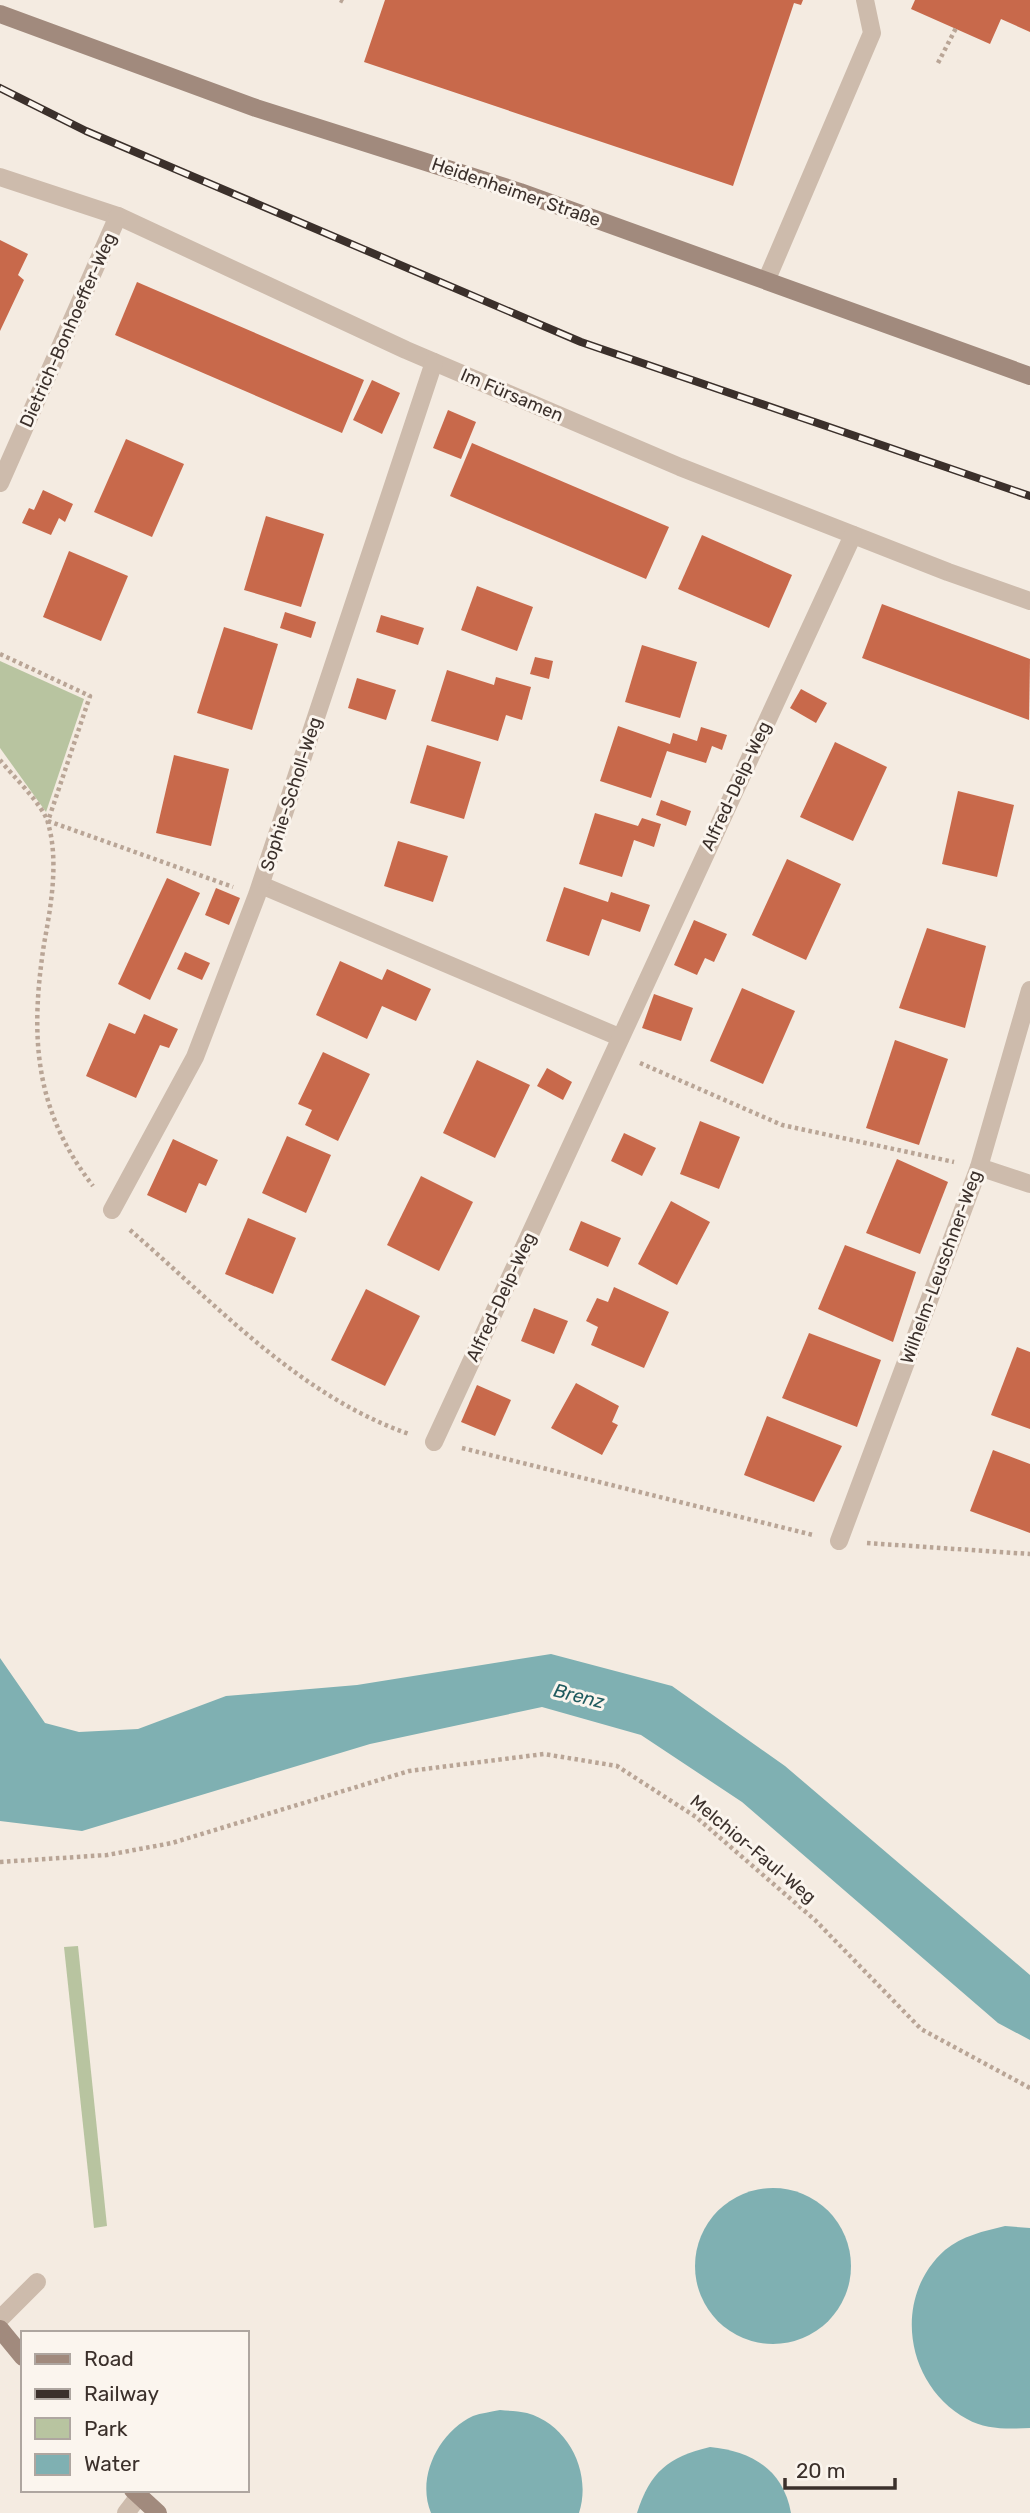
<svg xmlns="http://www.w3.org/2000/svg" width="1030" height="2513" viewBox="0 0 1030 2513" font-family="Rubik,sans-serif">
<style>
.green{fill:#b8c4a0}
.water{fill:#7fb0b2}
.building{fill:#c8694b}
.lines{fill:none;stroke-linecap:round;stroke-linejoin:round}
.path{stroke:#b9a596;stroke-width:4.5;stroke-dasharray:3.5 3.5;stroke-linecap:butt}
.lane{stroke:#cdbbac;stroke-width:18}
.street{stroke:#cdbbac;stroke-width:18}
.secondary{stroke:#a18a7d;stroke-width:18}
.rail-casing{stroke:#3b302b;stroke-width:8}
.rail{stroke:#fbf5ee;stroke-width:5;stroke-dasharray:16;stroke-linecap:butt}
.labels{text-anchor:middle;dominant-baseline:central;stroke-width:6;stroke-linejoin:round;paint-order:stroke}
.street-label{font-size:18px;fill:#3b302b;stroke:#fbf5ee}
.water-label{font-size:19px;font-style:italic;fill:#1f5a5e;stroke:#fbf5ee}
</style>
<rect width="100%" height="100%" fill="#f4ebe1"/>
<!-- green -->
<g class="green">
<polygon points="0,661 84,699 46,812 0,748"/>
<polygon points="78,1946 107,2226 94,2228 64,1947"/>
</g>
<!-- water -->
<g class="water">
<polygon points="551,1654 672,1686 785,1766 1030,1975 1030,2040 998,2023 742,1802 641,1735 542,1707 370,1744 82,1831 0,1821 0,1658 45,1723 79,1732 138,1729 226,1696 357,1685"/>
<circle cx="773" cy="2266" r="78"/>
<path d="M1005,2226L1030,2228V2428C1009,2429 986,2430 967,2419C906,2386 891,2298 945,2250C962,2236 984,2231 1005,2226Z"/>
<path d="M500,2410C509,2411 519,2411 527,2413C569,2425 592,2473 579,2513H431C416,2477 439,2432 473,2416C481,2413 491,2412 500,2410Z"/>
<path d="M710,2447C751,2451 783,2469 791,2513H637C650,2472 668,2457 710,2447Z"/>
</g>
<!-- building -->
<g class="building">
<polygon points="385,0 803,0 801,5 794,3 733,186 364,62"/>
<polygon points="915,0 1030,0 1030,32 1001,19 990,44 911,9"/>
<polygon points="0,240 28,254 18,275 24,280 0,331"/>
<polygon points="137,282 364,380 342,433 115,335"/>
<polygon points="372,380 400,393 382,434 353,420"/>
<polygon points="448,410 476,422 461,459 433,448"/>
<polygon points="126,439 184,464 152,537 94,512"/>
<polygon points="472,443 669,527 646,579 450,496"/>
<polygon points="43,490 73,504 65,522 59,518 51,535 22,523 29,508 34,510"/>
<polygon points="266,516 324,534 301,607 244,590"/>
<polygon points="702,535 792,575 769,628 678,589"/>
<polygon points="69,551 128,576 101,641 43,617"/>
<polygon points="477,586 533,607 517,651 461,630"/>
<polygon points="882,604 1030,659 1029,720 862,658"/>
<polygon points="285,612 316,622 311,638 280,628"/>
<polygon points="381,615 424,628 418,645 376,632"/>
<polygon points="224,627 278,644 252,730 197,713"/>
<polygon points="642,645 697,662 680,718 625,702"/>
<polygon points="535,657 553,661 549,679 530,674"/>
<polygon points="447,670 494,685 496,677 531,687 522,720 506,715 498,741 431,721"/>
<polygon points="357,678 396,690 386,720 348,708"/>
<polygon points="801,689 827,703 816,723 790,708"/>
<polygon points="618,726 670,744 673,733 697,741 701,727 727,735 722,750 712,746 706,763 667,751 651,798 600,781"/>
<polygon points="835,742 887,767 853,841 800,817"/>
<polygon points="427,745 481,762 464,819 410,803"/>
<polygon points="174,755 229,769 211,846 156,833"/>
<polygon points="958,791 1014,805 997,877 942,864"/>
<polygon points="661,800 691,811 686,826 656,815"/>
<polygon points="595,813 638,826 642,818 661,824 654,847 634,840 622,877 579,864"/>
<polygon points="398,841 448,856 433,902 384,886"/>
<polygon points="787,859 841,884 806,960 752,935"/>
<polygon points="167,878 200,893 150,1000 118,984"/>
<polygon points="564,887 608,902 611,892 650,905 640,932 602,919 589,956 546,941"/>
<polygon points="216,888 240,898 229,925 205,915"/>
<polygon points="694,920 727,934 714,962 705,958 697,975 674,965"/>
<polygon points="927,928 986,946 965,1028 899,1008"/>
<polygon points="185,952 210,963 202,980 177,969"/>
<polygon points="340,961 382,980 387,969 431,989 416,1021 382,1006 367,1039 316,1015"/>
<polygon points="742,988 795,1011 763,1084 710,1061"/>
<polygon points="654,994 693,1008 681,1041 642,1028"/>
<polygon points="144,1014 178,1029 169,1048 160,1045 136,1098 86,1076 109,1023 135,1034"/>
<polygon points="895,1040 948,1059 919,1145 866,1128"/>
<polygon points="323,1052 370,1074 338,1141 305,1125 312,1110 298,1104"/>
<polygon points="477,1060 530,1085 495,1158 443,1133"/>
<polygon points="547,1068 572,1082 563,1100 537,1086"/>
<polygon points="700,1121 740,1137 719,1189 680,1174"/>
<polygon points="624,1133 656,1148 642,1176 611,1161"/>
<polygon points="287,1136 331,1155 306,1213 262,1193"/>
<polygon points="173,1139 218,1160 206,1186 199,1183 186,1213 147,1195"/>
<polygon points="897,1159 948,1182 920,1254 866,1233"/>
<polygon points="421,1176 473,1202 439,1271 387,1245"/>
<polygon points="671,1201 710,1222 677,1285 638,1264"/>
<polygon points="248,1218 296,1238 273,1294 225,1274"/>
<polygon points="581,1221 621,1238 608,1267 569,1250"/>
<polygon points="845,1245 916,1272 893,1342 818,1309"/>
<polygon points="614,1287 669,1312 644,1368 591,1345 598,1327 586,1321 597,1298 608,1302"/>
<polygon points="366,1289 420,1316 385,1386 331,1360"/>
<polygon points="534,1308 568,1321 554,1354 521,1341"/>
<polygon points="809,1333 881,1360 857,1427 782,1398"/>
<polygon points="1017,1347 1030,1352 1030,1429 991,1415"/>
<polygon points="576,1383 619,1406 612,1422 618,1425 602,1455 551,1428"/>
<polygon points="477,1385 511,1400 495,1436 461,1422"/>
<polygon points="767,1416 842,1446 814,1502 744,1475"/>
<polygon points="993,1450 1030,1464 1030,1533 970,1511"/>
</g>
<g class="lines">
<!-- path -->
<g class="path">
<polyline points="340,0 344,2"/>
<polyline points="938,63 956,28"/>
<polyline points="0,654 90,696 48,821 233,887"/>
<path d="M0,760C12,775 44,806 48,823C59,861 51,906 44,944C30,1036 34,1110 93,1186"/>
<polyline points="640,1063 782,1125 954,1162"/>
<path d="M130,1230C216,1304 299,1396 409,1434"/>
<polyline points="462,1448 813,1535"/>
<polyline points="867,1543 1030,1554"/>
<polyline points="0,1862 107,1855 172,1843 409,1771 544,1754 617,1766 696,1817 815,1920 921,2029 1030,2088"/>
</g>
<!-- lane -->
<g class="lane">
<polyline points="767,279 872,33 865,0"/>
<polyline points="0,2319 37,2282"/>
</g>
<!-- street -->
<g class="street">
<polyline points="0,177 118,216 406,350 680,467 948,572 1030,601"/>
<polyline points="0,483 118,216"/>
<polyline points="261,885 619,1037"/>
<polyline points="979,1167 1030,1184"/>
<polyline points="112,1210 195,1057 257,895 434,362"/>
<polyline points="434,1442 853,535"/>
<polyline points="839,1541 979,1167 1030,990"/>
<polyline points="126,2513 139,2496"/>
</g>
<!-- secondary -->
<g class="secondary">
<polyline points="0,14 256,108 520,192 1030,376"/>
<polyline points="0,2329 23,2357"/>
<polyline points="133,2490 158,2513"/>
</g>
<defs>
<polyline id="rail" points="0,88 86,131 581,342 1030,496"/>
</defs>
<!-- rail casing -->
<use href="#rail" class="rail-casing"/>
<!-- rail -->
<use href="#rail" class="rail"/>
</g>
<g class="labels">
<!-- street labels -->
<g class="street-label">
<text transform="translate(516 192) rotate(19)">Heidenheimer Straße</text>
<text transform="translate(68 330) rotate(-66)">Dietrich-Bonhoeffer-Weg</text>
<text transform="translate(512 395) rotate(23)">Im Fürsamen</text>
<text transform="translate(736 786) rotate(-65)">Alfred-Delp-Weg</text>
<text transform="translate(291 794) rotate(-72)">Sophie-Scholl-Weg</text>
<text transform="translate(941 1267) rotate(-70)">Wilhelm-Leuschner-Weg</text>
<text transform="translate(501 1297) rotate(-65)">Alfred-Delp-Weg</text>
<text transform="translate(753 1849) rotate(40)">Melchior-Faul-Weg</text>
</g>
<!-- water labels -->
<g class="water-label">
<text transform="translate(579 1696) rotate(14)">Brenz</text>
</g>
</g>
<!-- legend -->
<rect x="21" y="2331" width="228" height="161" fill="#fbf5ee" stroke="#aea6a0" stroke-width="2"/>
<rect x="35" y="2354" width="35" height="10" fill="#a18a7d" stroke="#aea6a0" stroke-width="2"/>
<text x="84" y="2366" font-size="21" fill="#3b302b">Road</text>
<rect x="35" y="2389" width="35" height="10" fill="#3b302b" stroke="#aea6a0" stroke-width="2"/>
<text x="84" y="2401" font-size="21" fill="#3b302b">Railway</text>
<rect x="35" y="2418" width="35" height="21" fill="#b8c4a0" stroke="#aea6a0" stroke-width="2"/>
<text x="84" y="2436" font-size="21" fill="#3b302b">Park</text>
<rect x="35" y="2454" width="35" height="21" fill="#7fb0b2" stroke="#aea6a0" stroke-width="2"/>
<text x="84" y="2471" font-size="21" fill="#3b302b">Water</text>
<!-- scale -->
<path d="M785 2478v10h110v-10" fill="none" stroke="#3b302b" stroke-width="3.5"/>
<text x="796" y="2478" font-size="21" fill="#3b302b" stroke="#fbf5ee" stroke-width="5" paint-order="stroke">20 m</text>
</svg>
